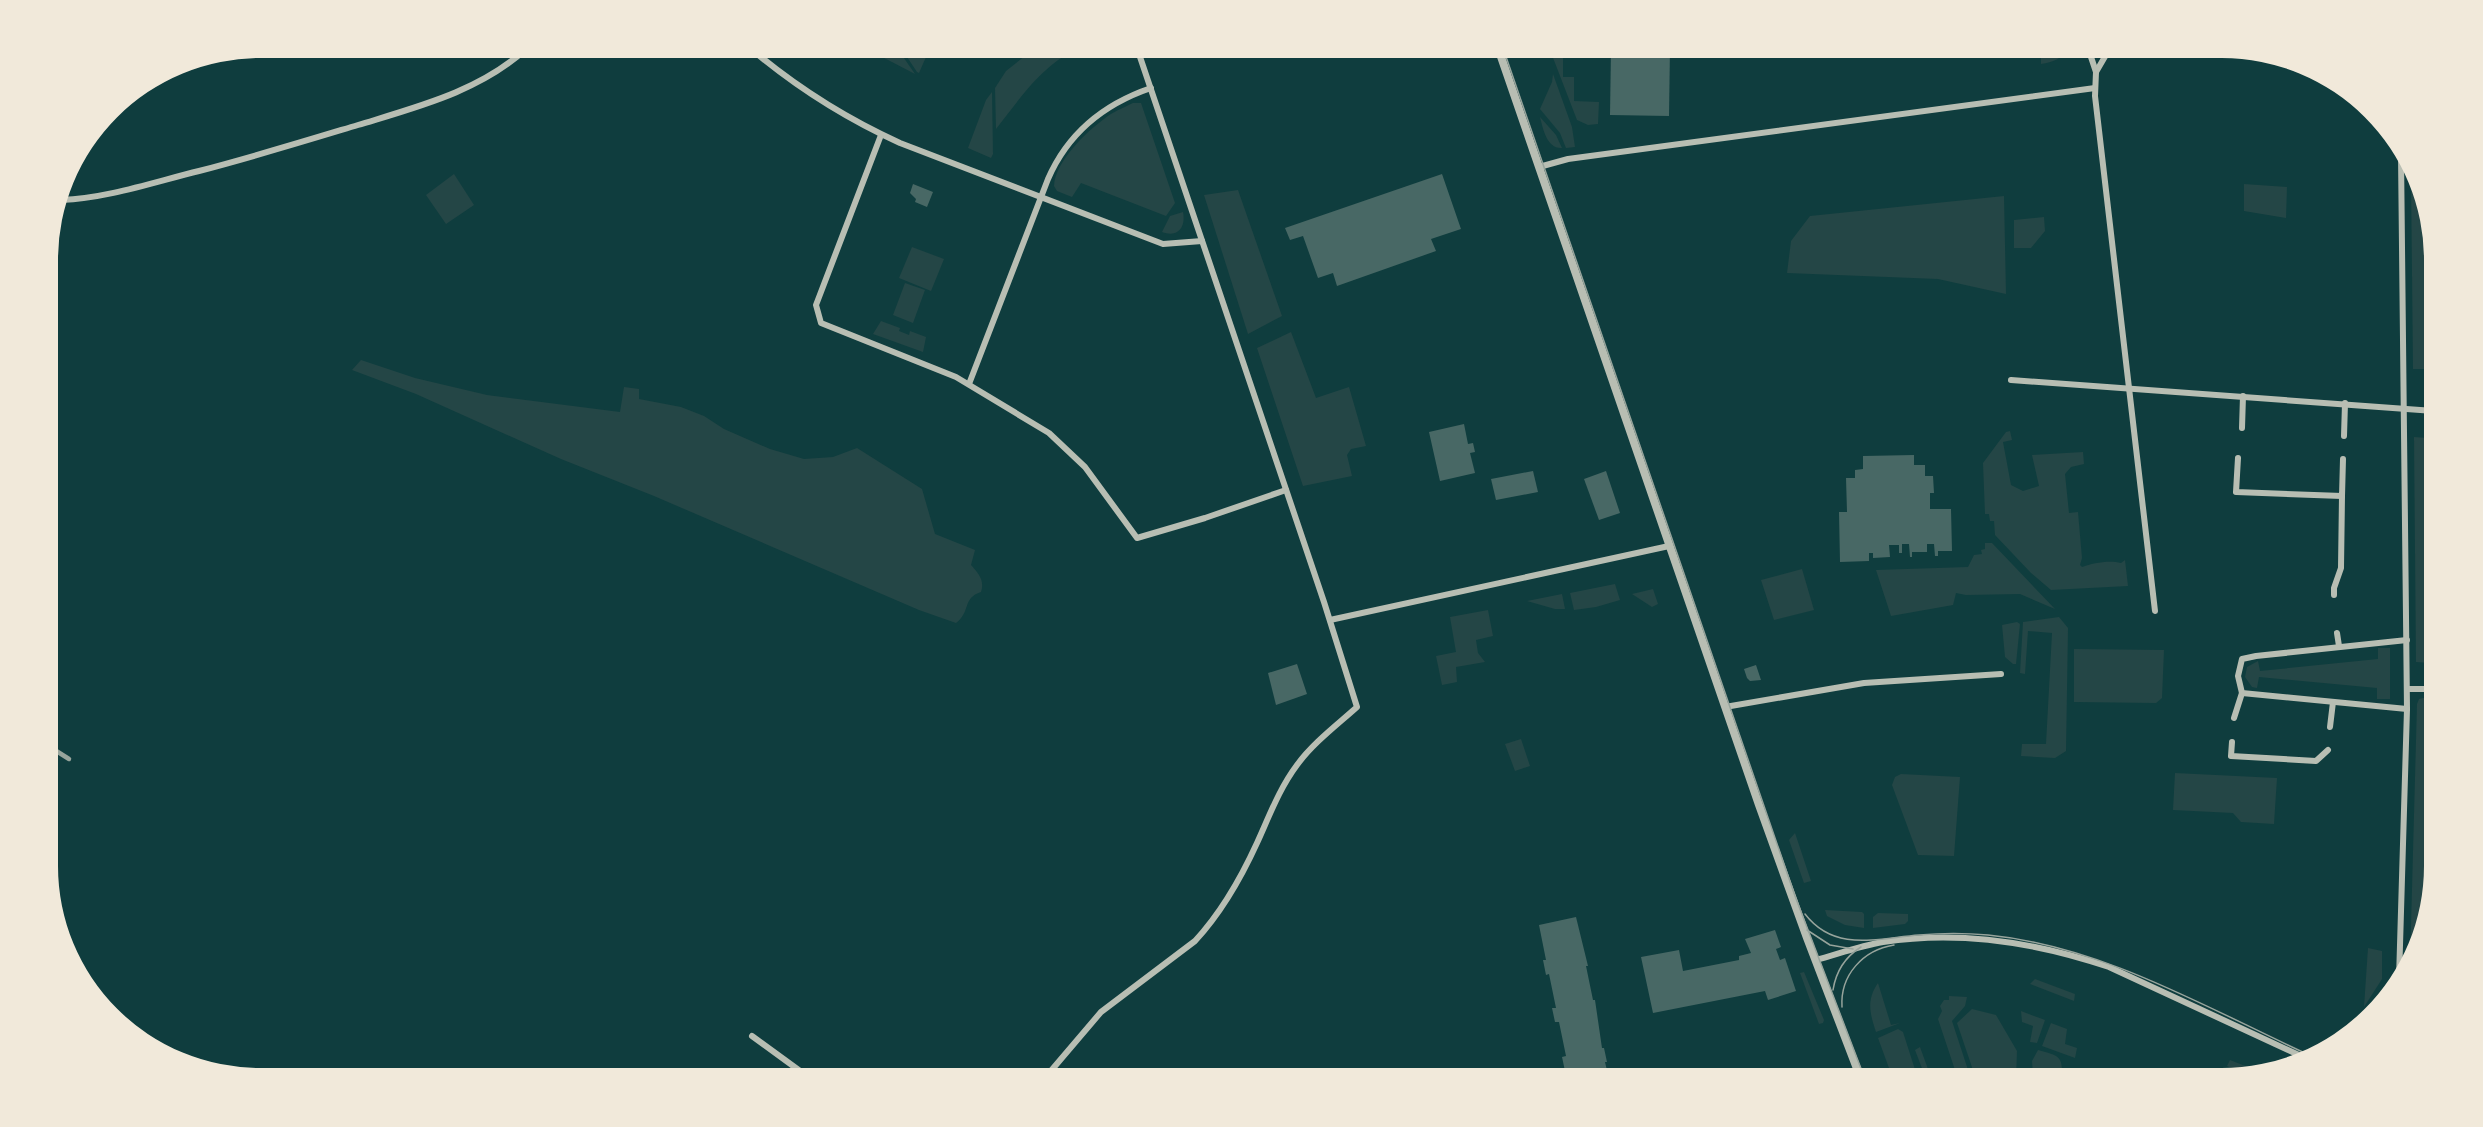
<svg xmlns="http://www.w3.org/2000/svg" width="2483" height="1127" viewBox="0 0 2483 1127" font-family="'Asap Condensed',sans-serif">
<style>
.green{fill:#244646}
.building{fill:#486865}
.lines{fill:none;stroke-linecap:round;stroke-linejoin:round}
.minor{stroke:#b8beb3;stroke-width:6}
.tertiary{stroke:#b8beb3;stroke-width:8}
.tram{stroke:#97a49c;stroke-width:1.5}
.rail{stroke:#97a49c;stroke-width:4.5}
</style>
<rect width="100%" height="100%" fill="#0f3d3e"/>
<!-- green -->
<g class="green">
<polygon points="865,48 897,48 915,74"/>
<polygon points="901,48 930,48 919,73 917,72"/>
<path d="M1035,48H1077C1038,70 1023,95 996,129L995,88L1006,71Z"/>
<polygon points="1555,48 1563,48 1563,77 1574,77 1574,101 1599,102 1598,124 1588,125 1577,120 1550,50"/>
<path d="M2041,48H2068C2062,59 2053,62 2041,64Z"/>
<polygon points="1553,74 1572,127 1575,147 1566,148 1560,133 1540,109 1552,82"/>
<polygon points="992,92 993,154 991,158 968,148 986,100"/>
<path d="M1133,103H1141L1175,203L1166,216L1081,183L1072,197L1057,191L1054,186C1055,162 1086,132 1104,119C1112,112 1123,108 1133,103Z"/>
<path d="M1540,117L1556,135L1562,148C1547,149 1543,129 1540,117Z"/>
<polygon points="454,174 474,205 446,224 426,195"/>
<polygon points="2411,178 2424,212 2427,369 2413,369"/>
<polygon points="2244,184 2287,187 2286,218 2244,211"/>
<polygon points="1238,190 1282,316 1248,334 1204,195"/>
<polygon points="2004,196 2006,294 1938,279 1787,273 1791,241 1810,216"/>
<path d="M1183,212C1186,227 1178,238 1162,232L1170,216Z"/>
<polygon points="2044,217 2045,231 2031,248 2014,248 2014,220"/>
<polygon points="912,247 944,259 931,291 899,278"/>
<polygon points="905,283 925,290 913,323 893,315"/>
<polygon points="881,321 900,328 899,331 909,335 910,331 926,337 923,352 873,334"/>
<polygon points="1291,332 1316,398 1349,387 1366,446 1351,449 1347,455 1352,476 1303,486 1257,348"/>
<path d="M361,360L415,378L487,395L620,412L624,387L639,389V399L681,407L704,416L724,429L770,449L804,459L833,457L857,448L922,489L935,534L975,550L971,565C978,573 985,580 981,592C962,598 971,612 956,623L919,610L654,496L561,459L416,394L352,370Z"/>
<path d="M2010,431L2012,440L2003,442L2011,485L2023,491L2039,486L2032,455L2083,452L2084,464L2071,467L2065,474L2069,513L2078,512L2082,558L2080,565L2082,567C2093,563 2109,560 2121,563L2125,560L2128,586L2051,590L2031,573L1995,535L1994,521H1990L1989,514H1985L1983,463L2006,432Z"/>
<polygon points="2414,437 2428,438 2430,663 2416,662"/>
<polygon points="1985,543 1992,543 2055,609 2020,594 1966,595 1956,593 1953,605 1891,616 1876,570 1968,567 1974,555 1982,554 1981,550 1985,549"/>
<polygon points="1802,569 1814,610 1774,620 1761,580"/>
<polygon points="1615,584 1620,600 1596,607 1574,610 1570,593"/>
<polygon points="1653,589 1658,604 1652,607 1632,594"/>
<polygon points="1562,594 1565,609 1555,609 1527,601"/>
<polygon points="1488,610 1493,636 1476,640 1478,653 1485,662 1456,667 1457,682 1442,685 1436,656 1456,652 1450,617"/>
<polygon points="2059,617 2068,628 2066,751 2055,758 2021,756 2022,744 2046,744 2052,633 2028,631 2025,674 2020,673 2023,622"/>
<polygon points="2017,622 2020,624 2016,664 2013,664 2005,657 2002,625"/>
<polygon points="2378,648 2390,648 2390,699 2377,699 2377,688 2259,677 2257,688 2252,687 2245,677 2247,667 2258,661 2260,671 2378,659"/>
<polygon points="2074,649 2164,650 2162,698 2156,703 2074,702"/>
<polygon points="2423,698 2429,699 2430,706 2424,920 2419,948 2410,963 2417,704 2419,699"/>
<polygon points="1521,739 1530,766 1515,771 1505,744"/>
<polygon points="2175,773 2277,778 2274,824 2241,822 2233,813 2173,810"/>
<polygon points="1901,774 1960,777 1954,856 1918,855 1892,785 1895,777"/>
<polygon points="1795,833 1811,881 1804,883 1789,840"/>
<polygon points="1825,910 1862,912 1864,914 1864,928 1845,925 1827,916"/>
<polygon points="1878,913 1908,914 1908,921 1905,924 1873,928 1873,917"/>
<polygon points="2368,948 2382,951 2382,979 2364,1007"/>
<polygon points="1804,972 1824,1020 1823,1023 1819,1024 1800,973"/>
<polygon points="2035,979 2075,994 2074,1001 2030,984"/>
<path d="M1878,983L1891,1025L1900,1023L1876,1032C1870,1014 1866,1000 1878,983Z"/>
<polygon points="1949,996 1967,997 1965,1006 1952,1021 1971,1079 1958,1079 1938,1019 1942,1011 1940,1006 1944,1000 1949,1000"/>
<polygon points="1972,1009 1996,1015 2017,1051 2016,1079 1976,1079 1957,1023"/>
<polygon points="2021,1011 2045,1020 2037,1043 2030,1042 2033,1026 2022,1022"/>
<polygon points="2051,1023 2067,1029 2065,1044 2077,1048 2075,1058 2042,1046"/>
<polygon points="1898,1029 1903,1032 1918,1079 1893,1079 1878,1038"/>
<polygon points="1920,1047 1928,1069 1923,1071 1915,1050"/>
<path d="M2038,1050C2059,1056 2063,1055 2062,1079H2044L2043,1076L2033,1075L2032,1061Z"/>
<polygon points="2230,1060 2258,1071 2247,1075 2227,1066"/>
</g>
<!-- building -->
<g class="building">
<polygon points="1611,48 1670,48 1669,116 1610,115"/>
<polygon points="1442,174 1461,229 1431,239 1436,251 1337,286 1333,273 1318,278 1303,236 1290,240 1285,228"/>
<polygon points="913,184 933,192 927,207 915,202 916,199 910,193"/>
<polygon points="1464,424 1468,444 1473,443 1475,452 1470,453 1475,473 1440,481 1429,432"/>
<polygon points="1914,455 1914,465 1925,465 1925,476 1933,476 1934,493 1930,493 1930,509 1951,509 1952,551 1938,551 1938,556 1935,556 1934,544 1927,544 1927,552 1912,552 1912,557 1910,557 1909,544 1902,544 1902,553 1899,553 1899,545 1889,545 1890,557 1873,558 1873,553 1869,553 1869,561 1840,562 1839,512 1847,512 1846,478 1855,478 1855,470 1863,469 1863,456"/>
<polygon points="1533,471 1538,492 1496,500 1491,479"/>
<polygon points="1606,471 1620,513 1599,520 1584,479"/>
<polygon points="1297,664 1307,694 1276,705 1268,673"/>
<polygon points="1756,665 1761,680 1750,681 1747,678 1744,669"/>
<polygon points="1576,917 1588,966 1586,966 1593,1000 1595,1000 1602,1048 1604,1048 1607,1062 1605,1062 1609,1079 1571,1079 1569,1070 1565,1071 1562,1057 1566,1056 1559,1022 1555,1022 1552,1008 1556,1008 1549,974 1546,975 1543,960 1546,960 1539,925"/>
<polygon points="1775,930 1781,947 1776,949 1780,960 1785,958 1796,991 1768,1000 1765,991 1653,1013 1641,957 1679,950 1683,971 1739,960 1739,956 1751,953 1745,939"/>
</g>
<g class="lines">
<!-- minor -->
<g class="minor">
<path d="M750,48C796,87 845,118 900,143L1163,244L1202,241"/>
<polyline points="2088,48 2096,72"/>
<polyline points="2110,48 2096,72 2095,96 2155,611"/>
<polyline points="881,135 816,305 821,323 956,377 1049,433 1085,467 1137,538 1205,518 1286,490"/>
<polyline points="1539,167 1568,159 2095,88"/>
<path d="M61,200C108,198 154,182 199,171C253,157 305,141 358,125C417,107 481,91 527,48"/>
<polyline points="2431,227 2434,425"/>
<polyline points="2011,380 2434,411"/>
<path d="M969,384L1048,179C1068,133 1104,104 1151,88"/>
<polyline points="2242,428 2243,396"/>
<polyline points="2344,436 2345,403"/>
<polyline points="2238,458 2236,492 2342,496 2343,459"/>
<polyline points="2334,595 2334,588 2341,568 2342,496"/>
<polyline points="1330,620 1669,546"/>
<polyline points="2337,633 2339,646"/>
<polyline points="2407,640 2256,656 2242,659 2238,676 2242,693 2407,709"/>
<polyline points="2407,689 2434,689"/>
<polyline points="1725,707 1864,683 2001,674"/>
<polyline points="2234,718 2242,693"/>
<polyline points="2330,727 2333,702"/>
<polyline points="2232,742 2231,756 2316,761 2328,750"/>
<polyline points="2432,880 2435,775"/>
<path d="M1816,960C1838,954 1860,946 1883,942C1960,930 2035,942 2109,967L2301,1056"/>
<polyline points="2399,979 2407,709 2401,155"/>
<polyline points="752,1036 811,1079"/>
<path d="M1044,1079L1101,1012L1195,941C1221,913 1241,878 1257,843C1269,817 1279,789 1297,765C1313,743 1337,725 1357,707L1324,602L1137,48"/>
</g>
<!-- tertiary -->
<polyline class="tertiary" points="1498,48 1759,805 1807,938 1861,1079"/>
<!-- tram -->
<g class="tram">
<polyline points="1503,48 1795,896 1865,1079"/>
<path d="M1805,914C1835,953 1878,938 1919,935C1942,933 1965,933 1988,935C2102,946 2205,1007 2307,1054"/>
<polyline points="1807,930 1830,945 1853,949"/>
<path d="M1833,990C1836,971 1845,957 1861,947"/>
<path d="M1842,1007C1840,975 1863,950 1894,945"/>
</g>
<!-- rail -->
<polyline class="rail" points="50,747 69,759"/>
</g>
<!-- crop -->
<path d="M0 0H2483V1127H0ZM260 58H2222A202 202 0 0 1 2424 260V866A202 202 0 0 1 2222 1068H260A202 202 0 0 1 58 866V260A202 202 0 0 1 260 58Z" fill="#f1e9da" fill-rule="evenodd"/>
</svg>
